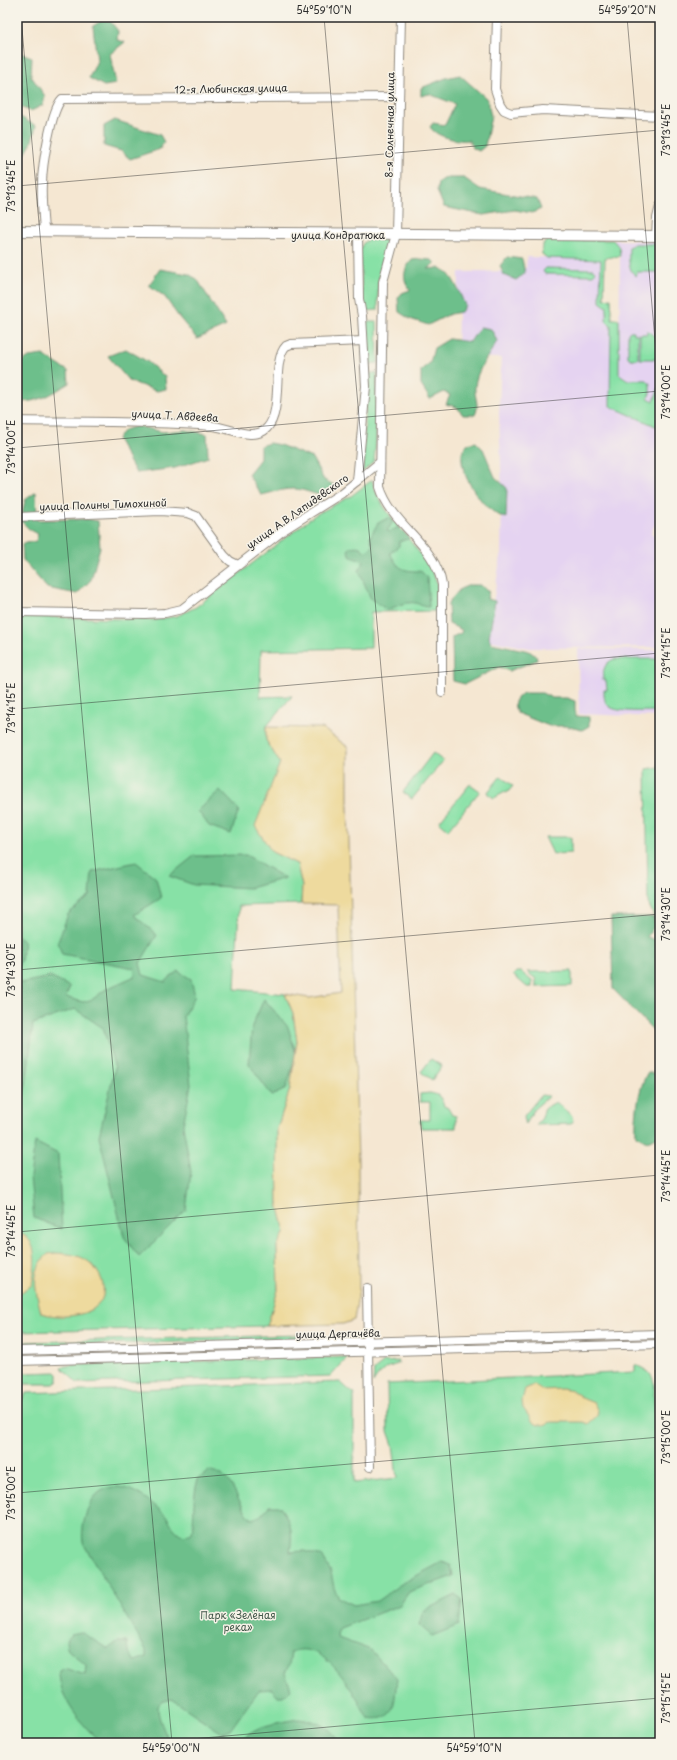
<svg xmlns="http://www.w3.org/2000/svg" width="677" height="1760" viewBox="0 0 677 1760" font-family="'Playpen Sans',sans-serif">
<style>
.built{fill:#e5d3f1}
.green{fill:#87e1a6;stroke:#598668}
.forest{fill:#6dbf8b;stroke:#4c755b}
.sand{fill:#eeda9e;stroke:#8c8264}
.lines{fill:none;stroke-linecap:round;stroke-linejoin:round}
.minor-casing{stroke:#90897e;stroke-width:10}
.major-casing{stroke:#90897e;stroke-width:12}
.minor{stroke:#fff;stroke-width:8}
.major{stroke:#fff;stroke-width:10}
.ticks{fill:none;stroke:#2b2b2b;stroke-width:1;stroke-opacity:0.45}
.labels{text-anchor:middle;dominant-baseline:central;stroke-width:3;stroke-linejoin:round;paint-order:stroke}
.street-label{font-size:10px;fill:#2b2b2b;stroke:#f7f3e8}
.park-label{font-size:10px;fill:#42584a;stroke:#f7f3e8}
.neatline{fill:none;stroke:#2b2b2b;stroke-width:1.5}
.ticks-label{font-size:10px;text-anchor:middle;fill:#2b2b2b}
</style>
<rect width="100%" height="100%" fill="#f7f3e8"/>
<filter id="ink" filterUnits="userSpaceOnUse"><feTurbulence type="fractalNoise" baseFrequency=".025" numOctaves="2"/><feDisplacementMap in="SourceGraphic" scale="8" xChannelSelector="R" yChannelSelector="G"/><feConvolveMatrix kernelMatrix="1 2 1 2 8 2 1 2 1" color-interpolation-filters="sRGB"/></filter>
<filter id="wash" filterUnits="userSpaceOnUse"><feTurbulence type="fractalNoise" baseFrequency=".012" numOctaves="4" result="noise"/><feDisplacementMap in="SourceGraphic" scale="16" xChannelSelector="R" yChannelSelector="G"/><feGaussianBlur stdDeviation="0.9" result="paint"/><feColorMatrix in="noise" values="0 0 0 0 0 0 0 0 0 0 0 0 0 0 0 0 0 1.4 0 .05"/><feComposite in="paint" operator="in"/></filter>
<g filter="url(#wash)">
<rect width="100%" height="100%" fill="#f5e7d2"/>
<!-- built -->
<g class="built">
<polygon points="613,240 660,241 660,385 654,401 648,398 647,380 628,380 619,374 620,256 619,247"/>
<polygon points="527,257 603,259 602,303 607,308 606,321 611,326 611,405 660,429 660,514 651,533 660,540 659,647 530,648 487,640 501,554 502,489 499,414 501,358 457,357 459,272 520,271 526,268"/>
<polygon points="578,649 660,650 660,717 579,714"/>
</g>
<!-- green -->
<g class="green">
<polygon points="369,240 384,240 386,243 378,283 378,310 366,311 362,300 360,249 364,242"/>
<path d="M548,240H613L619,247L620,256L605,258L604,299L611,298L612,319H619V374L628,380H647L650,384V393L648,398L654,401L660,385V428L610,406L611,325L606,321L607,307L600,302L601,260L547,258L542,254C541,247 542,244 548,240Z"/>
<path d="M634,244H660V275L657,272H637L636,276C627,269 629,258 629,247Z"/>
<polygon points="546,268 593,269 596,272 593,275 545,274 543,271"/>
<polygon points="365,322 377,322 378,363 369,364"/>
<polygon points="647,330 660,341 659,359 640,359 640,334 647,334"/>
<polygon points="630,331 634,331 634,334 638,334 638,359 631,359 628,357 628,333"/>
<polygon points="368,373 377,373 376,442 374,461 362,473"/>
<path d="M372,480C380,514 420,545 435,578C439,586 437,602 438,611L371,612V648L261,650L260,697L292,696L266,727V740L280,763L273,783L272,852L297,864L302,886L301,904L239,906L235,989L285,994L293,1013L297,1041L290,1089L277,1129L278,1203L285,1232L277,1246L278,1291L267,1326L17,1332V616L155,620L177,616L196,607L315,515L351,496Z"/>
<path d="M614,659H660V711C649,711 618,713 610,707C604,703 604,697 604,690H607L606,680H603C603,670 604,663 614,659Z"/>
<polygon points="659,718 660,718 660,938 654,916 648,903 646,769 659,767"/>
<polygon points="433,753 443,761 412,799 403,792"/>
<polygon points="501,776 513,786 507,793 505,792 494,798 487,793"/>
<polygon points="470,784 480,791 448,830 439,822"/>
<polygon points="545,837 571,837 571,853 553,854"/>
<polygon points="572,971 572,986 536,987 536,979 527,972"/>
<polygon points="516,972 521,972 532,981 532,987 527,987 513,975"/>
<polygon points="431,1059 442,1066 432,1080 421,1072"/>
<path d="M430,1093C440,1095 440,1096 444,1106L448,1108L452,1115L456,1116V1128H421L420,1120H430V1102H420V1094Z"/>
<polygon points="541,1095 549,1096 535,1108 525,1124 524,1116"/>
<polygon points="556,1102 572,1116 573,1121 571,1124 536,1125 542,1118 545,1108"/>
<polygon points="303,1335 298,1339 26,1346 26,1342"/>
<polygon points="348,1357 331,1376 77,1383 61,1367 72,1365"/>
<path d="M398,1361V1364C386,1367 379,1372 373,1383L374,1370L384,1362Z"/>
<path d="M635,1365C641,1367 647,1370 651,1375C656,1383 654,1392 654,1400C655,1417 659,1433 658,1451H660V1743H17V1408L26,1393L340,1382L354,1394V1483L397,1478L393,1445L388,1431L387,1384L635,1372Z"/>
<polygon points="56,1372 58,1374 58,1381 54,1384 24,1384 21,1381 22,1374 25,1373"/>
</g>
<!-- forest -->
<g class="forest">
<polygon points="103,20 111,22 118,31 117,40 125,42 110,54 116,84 104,86 89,78 97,61 93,26"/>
<polygon points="17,40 23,44 18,52 32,57 31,76 45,96 43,105 31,111 17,106"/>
<path d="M460,75L487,99L491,116L485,146L479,151L473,148L469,140C459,142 436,137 430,127L433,123L445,125L455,104L429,94L421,96V88L446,78Z"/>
<polygon points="17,115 36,126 31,144 17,168"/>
<polygon points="115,120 160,135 164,142 160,149 130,159 121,151 104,146 104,126"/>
<polygon points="446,178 464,178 480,189 537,199 541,209 532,213 515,210 483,215 444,207 437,191 438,182"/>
<polygon points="507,257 522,259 525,273 516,280 504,275 500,266"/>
<path d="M420,259L432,260L435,263L428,269C431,269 435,268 438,268C452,269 460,295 465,305L461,312L450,314L428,325L410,319L399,312L398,298L402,293L410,290C402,279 403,270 412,260Z"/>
<polygon points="160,269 188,274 197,279 226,326 197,339 178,316 165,297 149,285"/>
<path d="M480,327L491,329L497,341C489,356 476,370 475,387C474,399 480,403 475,415H463L457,407L446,404L450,395L444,392L430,399L421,385V370L430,363L434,348L449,339L470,342Z"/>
<polygon points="126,349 148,362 165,377 166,389 157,391 129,381 108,356"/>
<path d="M43,355L68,371L69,383C50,395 41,402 17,402V365L29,357Z"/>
<polygon points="137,426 163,432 185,430 207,434 208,457 175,468 136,473 117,439 124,430"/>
<path d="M476,442L483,449L495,477L507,488L506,518C485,513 460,477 462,456C462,452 465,448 467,444Z"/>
<path d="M269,443L280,445L312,458L324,480L336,486C321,504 310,488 292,489C282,489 271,493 261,495L248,474L260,459V446Z"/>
<polygon points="36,492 37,520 87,519 98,521 100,547 91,580 77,594 47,588 23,560 22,544 36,541 38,534 29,529 21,521 25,500"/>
<path d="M388,518L392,519V523L387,531L389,532L399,527L410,538L399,542V546L390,553C399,570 403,571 421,571L427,578L429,607C423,607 421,605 416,603C407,601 395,607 387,610L371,599L359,571L364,561L351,556L348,551L350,547C357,546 361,545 365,552L373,546L370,537L378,523Z"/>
<polygon points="470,585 480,585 489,591 487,599 495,601 489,637 491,643 529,651 536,656 537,660 509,671 499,667 465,684 453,681 452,637 461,633 462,630 449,624 448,603 460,589"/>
<path d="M523,693H542L552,698H567L575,701V716L589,717V726L582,730L565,726H549L517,713C512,703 515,699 523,693Z"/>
<polygon points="220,790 239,810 231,834 209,826 198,811"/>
<polygon points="246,855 285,878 250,888 194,885 169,876 194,856"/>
<polygon points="136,862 156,878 161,898 134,915 157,935 140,963 143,975 165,982 178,971 191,979 195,996 183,1016 191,1085 183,1125 191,1172 186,1210 139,1257 124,1237 99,1136 115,1068 103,1028 75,1009 33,1024 27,1078 17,1130 17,981 21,983 50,977 70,987 65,997 83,1002 93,999 106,989 135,976 134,968 62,954 58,942 68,914 90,896 92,872"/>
<polygon points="611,917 653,917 655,925 647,937 659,941 660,1039 658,1040 653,1030 613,989"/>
<polygon points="17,935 24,943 21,960 17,966"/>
<polygon points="264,999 288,1027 296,1054 286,1089 272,1096 249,1064 252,1026"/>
<path d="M648,1073H660V1128L657,1137L647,1141L636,1135C635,1118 638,1086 648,1073Z"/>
<polygon points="35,1142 58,1154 62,1229 34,1218 30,1177"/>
<path d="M209,1471C213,1473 221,1474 224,1477C237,1487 238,1506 252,1519L260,1516L269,1506H279C292,1523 293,1531 290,1552L304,1551L322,1556L331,1572L334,1588L339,1598L354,1605L377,1601L401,1584L442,1562L451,1565L453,1576L409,1592L400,1605L340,1628L337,1634L338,1638L371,1650L397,1679C394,1701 397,1723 368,1718C354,1694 326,1638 291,1652L289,1665L285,1673L291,1689L283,1696H278L272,1689L259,1690L230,1730L222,1733L172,1699C168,1700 162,1701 160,1703C153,1710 167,1735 169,1743H101C82,1724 59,1700 59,1671L64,1668L85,1675L86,1665L68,1650L66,1642L71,1634L81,1632L108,1649L117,1642H127L128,1651L135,1661L146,1657V1650L83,1543C81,1530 85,1511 93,1499C113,1472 146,1496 164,1514C173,1523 171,1530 184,1536L192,1533C195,1513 192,1499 198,1479Z"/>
<polygon points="456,1595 462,1599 459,1625 432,1636 419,1625 423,1611"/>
<path d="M298,1719C317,1721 331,1725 339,1743H242C246,1726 283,1722 298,1719Z"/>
</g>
<!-- sand -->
<g class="sand">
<polygon points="266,727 322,728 348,747 348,807 358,1162 359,1289 354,1320 343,1324 267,1326 278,1290 277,1246 285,1232 278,1203 277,1129 290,1089 297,1041 293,1013 285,994 309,998 341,993 338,905 301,904 302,886 297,864 272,852 255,826 280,763 266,740"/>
<path d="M17,1233C40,1237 35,1268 32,1285L17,1295Z"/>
<path d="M56,1253C77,1254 91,1257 101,1278C103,1282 104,1291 103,1296C97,1318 58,1319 41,1313C36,1291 29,1272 48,1254Z"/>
<polygon points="534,1385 541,1390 562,1389 573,1391 584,1399 594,1403 598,1411 597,1416 588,1424 583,1422 551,1422 544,1425 538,1425 533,1422 523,1408 522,1401 525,1389"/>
</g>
</g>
<g filter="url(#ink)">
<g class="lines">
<defs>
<g id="minor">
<path d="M401,17L396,234L383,282L380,487C392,526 436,544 442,585V692"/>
<polyline points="497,17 495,89 500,104 504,110 511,113 543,110 660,116"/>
<path d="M44,230C43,215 41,199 42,184C42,167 51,110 62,99L399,97"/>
<polyline points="656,236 657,218 660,206"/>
<path d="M17,421C82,422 147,421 212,426C228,427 254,442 267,428C284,410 271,361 286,346L291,344L363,341"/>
<polyline points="357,481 380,462"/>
<polyline points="17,517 160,511 188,513 196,516 224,555 230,561 238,565"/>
<polyline points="17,612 145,614 165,613 182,609 285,529 342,493 357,481 366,386 362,316 359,299 358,234"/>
<polyline points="367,1288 370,1467"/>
<polyline points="17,1351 660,1334"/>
<polyline points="17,1361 660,1344"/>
</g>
<polyline id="major" points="17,231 660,236"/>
</defs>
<!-- minor casing -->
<use href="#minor" class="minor-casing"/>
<!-- major casing -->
<use href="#major" class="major-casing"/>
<!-- minor -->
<use href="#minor" class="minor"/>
<!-- major -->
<use href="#major" class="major"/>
</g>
</g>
<!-- ticks -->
<path class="ticks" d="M21,17L172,1743M324,17L475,1743M627,17L660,398M17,186L660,130M17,448L660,391M17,709L660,653M17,970L660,914M17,1232L660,1175M17,1493L660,1437M146,1743L660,1698"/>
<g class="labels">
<!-- street labels -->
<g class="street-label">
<text transform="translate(231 88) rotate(-1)">12-я Любинская улица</text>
<text transform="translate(389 125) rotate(-89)">8-я Солнечная улица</text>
<text x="338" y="234">улица Кондратюка</text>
<text transform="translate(175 415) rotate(3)">улица Т. Авдеева</text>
<text transform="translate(103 504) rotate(-2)">улица Полины Тимохиной</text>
<text transform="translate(297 511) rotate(-35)">улица А.В.Ляпидевского</text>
<text transform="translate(338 1333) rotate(-1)">улица Дергачёва</text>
</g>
<!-- park labels -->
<g class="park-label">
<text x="238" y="1614">Парк «Зелёная<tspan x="238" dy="12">река»</tspan></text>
</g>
</g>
<!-- margin -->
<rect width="677" height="1760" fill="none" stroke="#f7f3e8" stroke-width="44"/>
<rect x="22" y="22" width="633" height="1716" class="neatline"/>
<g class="ticks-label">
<text x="324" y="14">54°59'10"N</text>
<text x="627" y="14">54°59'20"N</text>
<text transform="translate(666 130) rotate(-90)" y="4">73°13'45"E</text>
<text transform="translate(11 186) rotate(-90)" y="4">73°13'45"E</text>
<text transform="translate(666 392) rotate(-90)" y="4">73°14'00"E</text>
<text transform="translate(11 447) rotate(-90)" y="4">73°14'00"E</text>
<text transform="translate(666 653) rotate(-90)" y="4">73°14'15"E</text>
<text transform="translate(11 708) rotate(-90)" y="4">73°14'15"E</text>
<text transform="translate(666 914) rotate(-90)" y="4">73°14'30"E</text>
<text transform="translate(11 970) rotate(-90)" y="4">73°14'30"E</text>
<text transform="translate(666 1176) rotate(-90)" y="4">73°14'45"E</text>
<text transform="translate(11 1231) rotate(-90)" y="4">73°14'45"E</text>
<text transform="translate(666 1437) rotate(-90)" y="4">73°15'00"E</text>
<text transform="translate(11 1493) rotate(-90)" y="4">73°15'00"E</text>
<text transform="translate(666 1698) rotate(-90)" y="4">73°15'15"E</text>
<text x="171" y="1752">54°59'00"N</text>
<text x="474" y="1752">54°59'10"N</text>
</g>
</svg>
